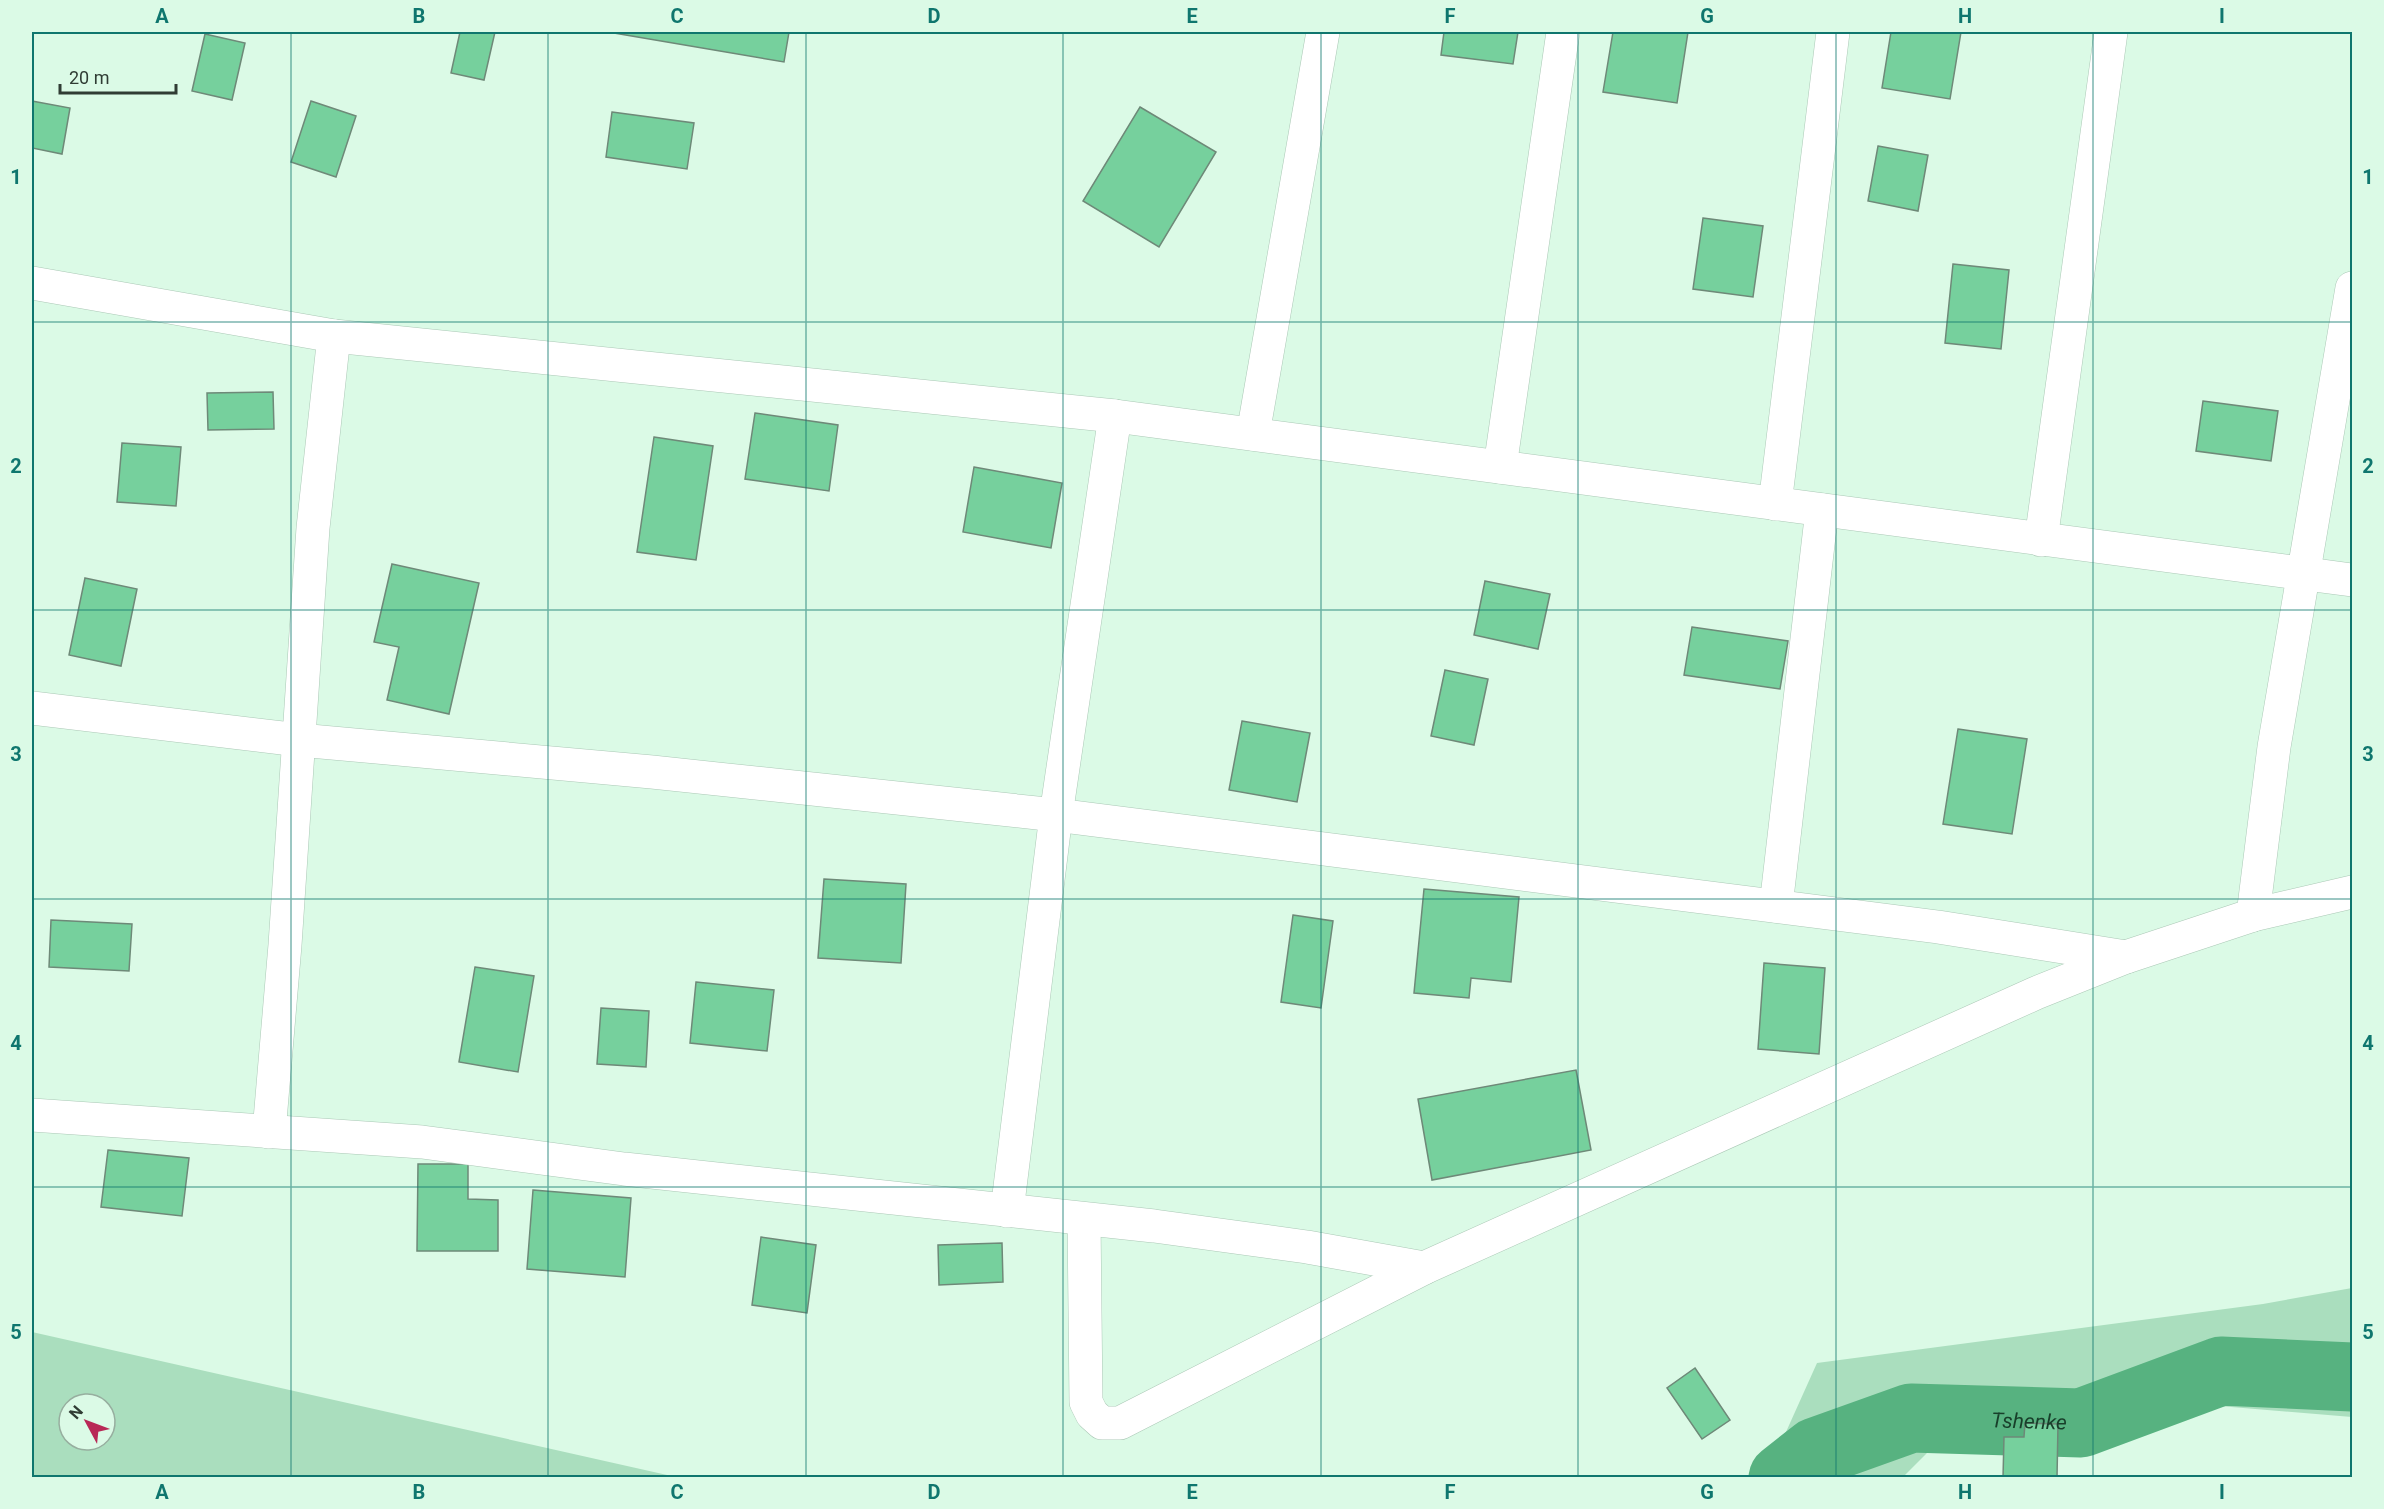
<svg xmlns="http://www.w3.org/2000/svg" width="2384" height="1509" viewBox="0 0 2384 1509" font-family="Roboto,sans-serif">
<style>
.green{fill:#aadebe;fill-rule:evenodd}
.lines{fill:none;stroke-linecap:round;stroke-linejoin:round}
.river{stroke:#57b280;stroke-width:69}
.building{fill:#76d09d;stroke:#6e8978;stroke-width:1.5}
.street-casing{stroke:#abc8b6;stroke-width:34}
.street{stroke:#fff;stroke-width:33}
.grid{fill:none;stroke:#0f766e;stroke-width:1.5;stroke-opacity:0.55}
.labels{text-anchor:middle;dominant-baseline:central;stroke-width:4.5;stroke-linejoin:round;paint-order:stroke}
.water-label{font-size:21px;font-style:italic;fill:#183f2a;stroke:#dbfae6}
.neatline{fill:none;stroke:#0f766e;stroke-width:2}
.grid-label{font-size:20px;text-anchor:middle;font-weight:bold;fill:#0f766e}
</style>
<rect width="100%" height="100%" fill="#dbfae6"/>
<!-- green -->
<g class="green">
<polygon points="2352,1288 2352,1417 2088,1395 1950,1430 1903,1477 1757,1477 1773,1461 1817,1363 2263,1304"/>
<path d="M32,1332L676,1477H32ZM69,1404H105V1440H69Z"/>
</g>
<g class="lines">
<!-- river -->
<path class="river" id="s1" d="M1783,1478L1816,1452L1911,1418L2081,1423L2221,1371L2352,1377"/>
</g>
<!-- building -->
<g class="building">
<polygon points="460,32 495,32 484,80 451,73"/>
<polygon points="608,32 789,32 784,62"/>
<polygon points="1444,32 1518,32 1513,64 1441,55"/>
<polygon points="1613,32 1688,32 1677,103 1603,92"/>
<polygon points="1891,32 1961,32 1950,99 1882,88"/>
<polygon points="205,34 245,43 232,100 192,91"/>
<polygon points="32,101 70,108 62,154 32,148"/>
<polygon points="311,101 356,116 336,177 291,162"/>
<polygon points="1140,107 1216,152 1159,247 1083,201"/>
<polygon points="612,112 694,123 687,169 606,157"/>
<polygon points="1878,146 1928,155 1918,211 1868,201"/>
<polygon points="1703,218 1763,226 1753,297 1693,289"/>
<polygon points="1953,264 2009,270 2001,349 1945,343"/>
<polygon points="273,392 274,429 208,430 207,393"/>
<polygon points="2203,401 2278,411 2271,461 2196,451"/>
<polygon points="755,413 838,425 829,491 745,479"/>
<polygon points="654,437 713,446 696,560 637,552"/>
<polygon points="122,443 181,447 176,506 117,502"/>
<polygon points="974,467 1062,483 1051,548 963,532"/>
<polygon points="392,564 479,583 449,714 387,700 399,647 374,642"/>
<polygon points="85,578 137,589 121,666 69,655"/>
<polygon points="1485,581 1550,594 1538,649 1474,635"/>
<polygon points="1692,627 1788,641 1780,689 1684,675"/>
<polygon points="1445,670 1488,679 1474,745 1431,736"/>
<polygon points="1242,721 1310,733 1297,802 1229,790"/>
<polygon points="1958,729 2027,739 2012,834 1943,824"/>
<polygon points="824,879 906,884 901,963 818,958"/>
<polygon points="1424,889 1519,897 1511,982 1471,978 1469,998 1414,993"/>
<polygon points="1293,915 1333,921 1321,1008 1281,1002"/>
<polygon points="51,920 132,924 129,971 49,967"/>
<polygon points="1764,963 1825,968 1819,1054 1758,1049"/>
<polygon points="475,967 534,976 518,1072 459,1062"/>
<polygon points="696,982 774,990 767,1051 690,1043"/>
<polygon points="601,1008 649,1011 646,1067 597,1064"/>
<polygon points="1576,1070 1591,1150 1432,1180 1418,1099"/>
<polygon points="108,1150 189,1158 182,1216 101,1207"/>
<polygon points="418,1164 468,1164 468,1199 498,1200 498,1251 417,1251"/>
<polygon points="533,1190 631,1198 625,1277 527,1269"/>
<polygon points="761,1237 816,1245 807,1313 752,1305"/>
<polygon points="1002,1243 1003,1282 939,1285 938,1245"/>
<polygon points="1695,1368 1730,1420 1702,1439 1667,1388"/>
<polygon points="2025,1423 2058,1424 2057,1478 2003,1478 2004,1437 2024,1437"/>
</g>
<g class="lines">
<defs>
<g id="street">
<polyline points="32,283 334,336 1115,416 2352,580"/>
<polyline points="1253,434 1323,32"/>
<polyline points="1500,467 1563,32"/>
<polyline points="1775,504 1833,32"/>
<polyline points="2041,540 2111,32"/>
<polyline points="32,708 299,740 652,772 1056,815 1938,927 2126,957"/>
<polyline points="1776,906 1822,510"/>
<polyline points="2253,915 2274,747 2352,288"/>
<polyline points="32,1115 422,1142 624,1169 1154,1226 1307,1247 1424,1268"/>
<polyline points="269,1132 285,945 313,528 334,336"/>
<polyline points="1007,1211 1056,815 1115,416"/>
<polyline points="1084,1219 1086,1402 1092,1414 1102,1423 1120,1423 1424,1268 2036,993 2126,957 2253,915 2352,892"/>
</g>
</defs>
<!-- street casing -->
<use href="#street" class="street-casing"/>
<!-- street -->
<use href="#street" class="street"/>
</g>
<!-- grid -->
<path class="grid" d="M291,32V1478M548,32V1478M806,32V1478M1063,32V1478M1321,32V1478M1578,32V1478M1836,32V1478M2093,32V1478M32,322H2352M32,610H2352M32,899H2352M32,1187H2352"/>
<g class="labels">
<!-- water labels -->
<g class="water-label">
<text stroke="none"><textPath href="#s1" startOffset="261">Tshenke</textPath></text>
</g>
</g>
<!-- border -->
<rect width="2384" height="1509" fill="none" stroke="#dbfae6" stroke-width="66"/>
<!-- north arrow -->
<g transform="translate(87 1422) rotate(311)"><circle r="28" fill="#dbfae6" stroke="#97ae9f" stroke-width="1.5"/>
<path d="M0-4.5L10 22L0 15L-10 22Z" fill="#b82856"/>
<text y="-9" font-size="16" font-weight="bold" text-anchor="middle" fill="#303c34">N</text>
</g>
<!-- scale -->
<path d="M60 84v9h116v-9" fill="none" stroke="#303c34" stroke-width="3"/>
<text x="69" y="84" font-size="18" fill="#303c34" stroke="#dbfae6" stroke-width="4.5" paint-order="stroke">20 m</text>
<rect x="33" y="33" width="2318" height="1443" class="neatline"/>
<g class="grid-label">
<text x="162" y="23">A</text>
<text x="419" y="23">B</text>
<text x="677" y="23">C</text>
<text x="934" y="23">D</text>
<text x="1192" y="23">E</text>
<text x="1450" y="23">F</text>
<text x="1707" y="23">G</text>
<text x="1965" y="23">H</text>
<text x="2222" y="23">I</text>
<text x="16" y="184">1</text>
<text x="2368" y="184">1</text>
<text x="16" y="473">2</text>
<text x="2368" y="473">2</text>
<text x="16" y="761">3</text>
<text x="2368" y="761">3</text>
<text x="16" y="1050">4</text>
<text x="2368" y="1050">4</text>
<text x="16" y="1339">5</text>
<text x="2368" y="1339">5</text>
<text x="162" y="1499">A</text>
<text x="419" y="1499">B</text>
<text x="677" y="1499">C</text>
<text x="934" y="1499">D</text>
<text x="1192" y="1499">E</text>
<text x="1450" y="1499">F</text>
<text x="1707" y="1499">G</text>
<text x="1965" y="1499">H</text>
<text x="2222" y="1499">I</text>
</g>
</svg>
